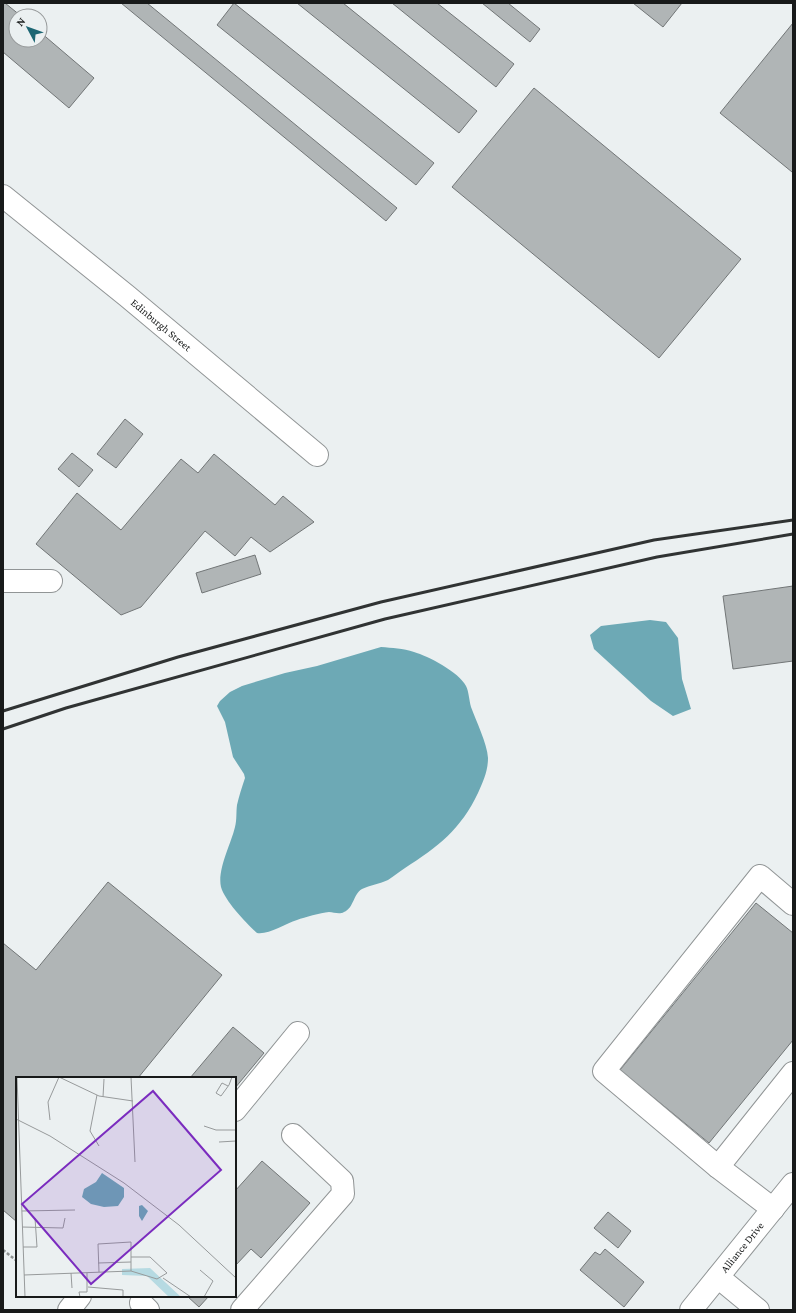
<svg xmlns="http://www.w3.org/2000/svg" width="796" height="1313" viewBox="0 0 796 1313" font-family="'Crimson Pro',serif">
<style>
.water{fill:#6da9b5}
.building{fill:#b0b5b6;stroke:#727677}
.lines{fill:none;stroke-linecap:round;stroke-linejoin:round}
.minor-casing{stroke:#919596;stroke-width:24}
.path{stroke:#8e9292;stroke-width:2.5;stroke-dasharray:3 2;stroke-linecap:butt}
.minor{stroke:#fff;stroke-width:22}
.rail{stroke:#303333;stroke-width:3}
.labels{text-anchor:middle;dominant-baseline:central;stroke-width:4;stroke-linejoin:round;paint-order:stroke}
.street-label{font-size:11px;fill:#181a1a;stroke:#ebf0f1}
.inset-road{fill:none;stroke:#979a9b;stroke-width:1}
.view{fill:#7b2cbf;fill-opacity:0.15;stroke:#7b2cbf;stroke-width:2}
.inset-edge{fill:none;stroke:#181a1a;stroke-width:2}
</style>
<rect width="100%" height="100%" fill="#ebf0f1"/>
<!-- water -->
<g class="water">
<polygon points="650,620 666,622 678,638 682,679 691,709 673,716 651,701 594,649 590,635 601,626"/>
<path d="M381,647C392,648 403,648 414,652C428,656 459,672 466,686C469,692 469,700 471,707C476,721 487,743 488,758C488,771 483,782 478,793C461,829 438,847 405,868C399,872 394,876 388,880C380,884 370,885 362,889C353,894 354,908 344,912C339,915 334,912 329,912C320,913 305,917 297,920C285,924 268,935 257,933C246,923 225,901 221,887C217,870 231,844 235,827C237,820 236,812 237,805C239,796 242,787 245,778L244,774L233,757L225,722L217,706L220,701L230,692L242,686L285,673L317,666Z"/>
</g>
<!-- building -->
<g class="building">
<polygon points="3,3 5,3 21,16 16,16 16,40 40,40 40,32 94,78 69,108 3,52"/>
<polygon points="121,3 147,3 397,208 386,221"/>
<polygon points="234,3 434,163 416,185 217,25"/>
<polygon points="297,3 343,3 477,111 459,133"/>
<polygon points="392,3 437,3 514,64 496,87"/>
<polygon points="482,3 508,3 540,29 530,42"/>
<polygon points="633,3 682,3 663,27"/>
<polygon points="793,23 793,171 792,172 720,113"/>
<polygon points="534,88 741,259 659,358 452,187"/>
<polygon points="125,419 143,434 116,468 97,454"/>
<polygon points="72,453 93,470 79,487 58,469"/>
<polygon points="214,454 275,505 283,496 314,522 270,552 251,537 235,556 205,531 141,607 121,615 36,544 77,493 121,530 181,459 198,473"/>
<polygon points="255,555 261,574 202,593 196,573"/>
<polygon points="793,586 793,661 733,669 723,596"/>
<polygon points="108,882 222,975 138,1078 17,1078 17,1222 3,1210 3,943 36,970"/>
<polygon points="756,903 793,933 793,1040 709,1143 620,1070"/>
<polygon points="233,1027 264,1053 235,1088 235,1078 190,1078"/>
<polygon points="262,1161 310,1203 261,1258 251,1249 235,1266 235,1191"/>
<polygon points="608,1212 631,1231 618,1248 594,1228"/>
<polygon points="605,1249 644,1282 624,1307 580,1270 595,1252 600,1255"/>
<polygon points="187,1296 209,1296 199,1307"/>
</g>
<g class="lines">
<defs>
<g id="minor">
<path id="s1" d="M3,196L127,296L317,455"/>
<polyline points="3,581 51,581"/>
<polyline points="235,1110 298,1033"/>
<polyline points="718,1167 793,1073"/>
<polyline points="773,1209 718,1167 604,1071 760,876 793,904"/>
<polyline points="718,1277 758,1310"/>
<polyline points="141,1303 148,1310"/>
<polyline points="69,1310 80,1296"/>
<polyline points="242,1310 343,1194 342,1181 293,1135"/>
<path id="s2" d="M691,1310L793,1184"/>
</g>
</defs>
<!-- minor casing -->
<use href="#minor" class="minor-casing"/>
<!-- path -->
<polyline class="path" points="3,1250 17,1261"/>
<!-- minor -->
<use href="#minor" class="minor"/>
<!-- rail -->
<g class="rail">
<polyline points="3,711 178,657 381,602 654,540 793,520"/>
<polyline points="3,729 66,708 385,619 657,557 793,534"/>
</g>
</g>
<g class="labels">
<!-- street labels -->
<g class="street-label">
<text stroke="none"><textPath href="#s1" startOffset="204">Edinburgh Street</textPath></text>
<text stroke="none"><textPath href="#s2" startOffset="81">Alliance Drive</textPath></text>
</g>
</g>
<!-- overview -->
<g transform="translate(16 1077)">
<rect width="220" height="220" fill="#ebf0f1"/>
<path d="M134,191L165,220H153L131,199L106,198V192Z" fill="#b6dae2"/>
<path d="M86,96L108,111V120L102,129L88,130L75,127L66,120L68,112L80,105ZM126,128L132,134L126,144L123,139V129Z" fill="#6da9b5"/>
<path class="inset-road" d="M1,0L9,220M43,0L83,19L117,24M115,0L119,85M212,9L206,6L200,16L205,19L213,8L216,0M81,18L74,54L83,69M87,20L88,2M0,42L34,59L108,106L163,148L220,201M34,43L32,25L43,0M188,49L200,53H220M203,65L220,64M6,134L59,133M6,150L47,151L49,141M7,170H21L19,141M82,186L115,185M184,193L197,204L188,220M83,195L82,167L115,165V194M55,196L56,211M8,198L115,194L141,202L151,196L134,180H115M147,201L175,220M72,210L107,213V220M64,220L63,215H71V196"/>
<path class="view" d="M137,14L205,93L75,207L6,127Z"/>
<rect width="220" height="220" class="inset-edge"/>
</g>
<!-- border -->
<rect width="796" height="1313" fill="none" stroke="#181a1a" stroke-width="8"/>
<!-- north arrow -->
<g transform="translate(28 28) rotate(311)"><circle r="19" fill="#ebf0f1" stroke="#979a9b"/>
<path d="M0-3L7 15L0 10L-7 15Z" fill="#1d6673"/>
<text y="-6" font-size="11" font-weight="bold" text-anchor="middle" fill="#181a1a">N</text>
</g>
</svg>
